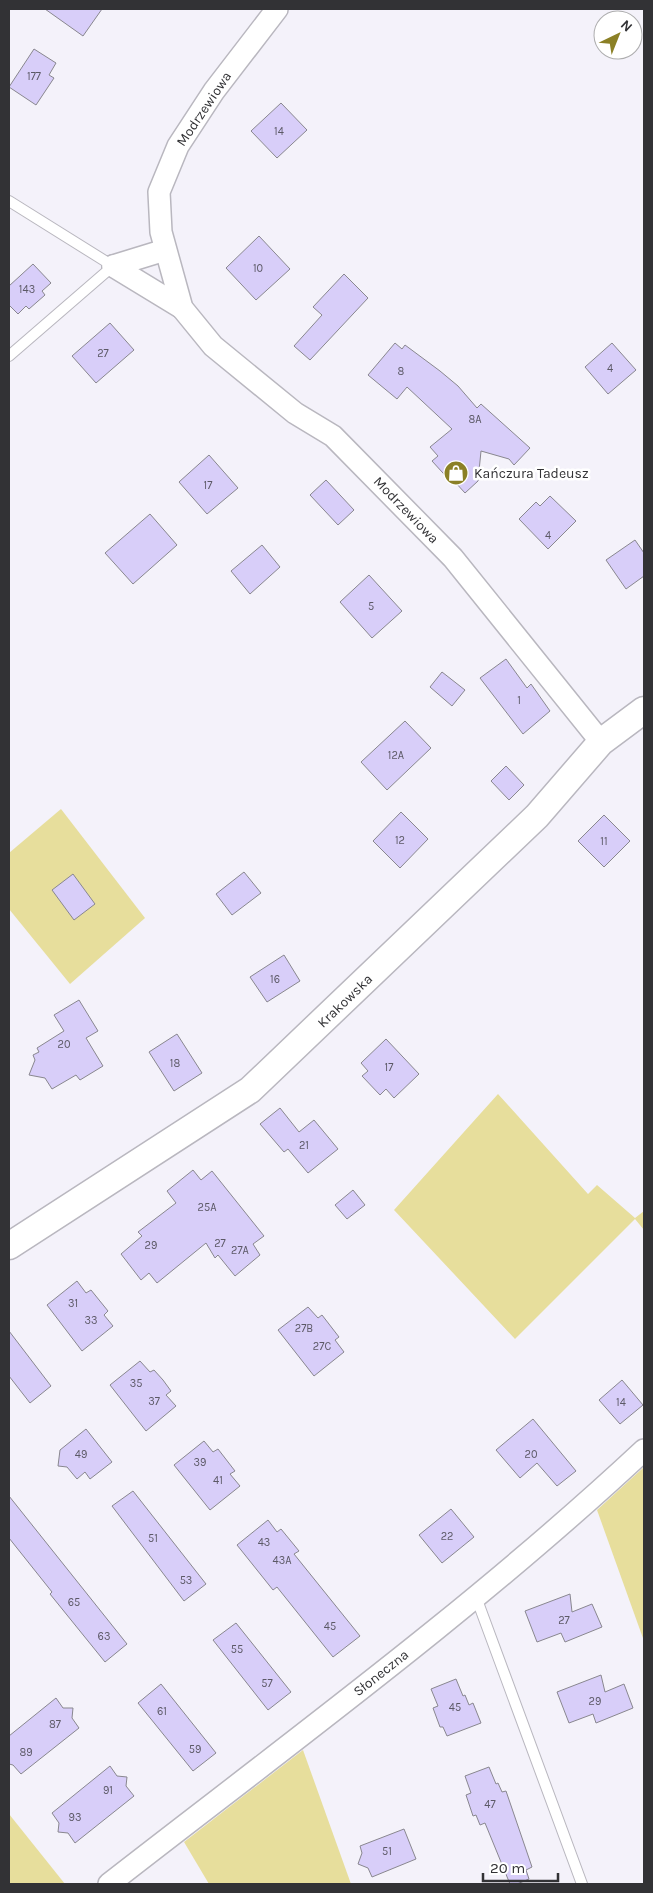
<svg xmlns="http://www.w3.org/2000/svg" width="653" height="1893" viewBox="0 0 653 1893" font-family="Karla,sans-serif">
<style>
.green{fill:#e7de9c}
.building{fill:#d8cef9;stroke:#89878f}
.lines{fill:none;stroke-linecap:round;stroke-linejoin:round}
.service-casing{stroke:#b9b7bf;stroke-width:12}
.minor-casing{stroke:#b9b7bf;stroke-width:24}
.tertiary-casing{stroke:#b9b7bf;stroke-width:29}
.service{stroke:#fff;stroke-width:10}
.minor{stroke:#fff;stroke-width:21}
.tertiary{stroke:#fff;stroke-width:26}
.labels{text-anchor:middle;dominant-baseline:central;stroke-width:5;stroke-linejoin:round;paint-order:stroke}
.number-label{font-size:11px;fill:#5c5966}
.street-label{font-size:14px;fill:#323235;stroke:#fff}
.poi-label{font-size:14px;fill:#323235;stroke:#fff;text-anchor:start}
</style>
<rect width="100%" height="100%" fill="#f4f2fa"/>
<!-- green -->
<g class="green">
<polygon points="61,809 145,918 70,984 9,909 9,853"/>
<polygon points="498,1094 588,1194 597,1185 635,1218 644,1211 644,1230 635,1219 515,1339 394,1210"/>
<polygon points="644,1467 644,1641 597,1510"/>
<polygon points="303,1750 351,1884 209,1884 184,1842"/>
<polygon points="9,1814 65,1884 9,1884"/>
</g>
<!-- building -->
<g class="building">
<polygon points="45,9 102,9 83,36"/>
<polygon points="34,49 56,63 49,75 54,78 36,105 9,87"/>
<polygon points="281,103 307,130 277,158 251,131"/>
<polygon points="259,236 290,269 256,300 226,268"/>
<polygon points="33,264 51,283 42,291 45,295 29,309 26,306 18,314 9,305 9,286"/>
<polygon points="344,274 368,298 310,360 294,346 322,315 313,307"/>
<polygon points="110,323 134,350 96,383 72,356"/>
<polygon points="395,343 402,349 405,345 440,371 458,386 477,408 481,404 530,448 514,465 509,459 481,451 478,481 465,493 455,482 453,484 432,461 438,456 430,447 452,429 407,387 397,399 368,375"/>
<polygon points="612,343 636,370 608,394 585,367"/>
<polygon points="209,455 238,488 207,514 179,482"/>
<polygon points="326,480 354,510 338,525 310,495"/>
<polygon points="550,496 576,521 548,549 519,519 536,502 540,506"/>
<polygon points="150,514 177,545 133,584 105,553"/>
<polygon points="635,540 644,553 644,576 626,589 606,560"/>
<polygon points="262,545 280,567 250,594 231,571"/>
<polygon points="369,575 402,611 372,638 340,602"/>
<polygon points="506,659 527,688 531,684 550,711 523,734 480,678"/>
<polygon points="442,672 465,690 452,706 430,687"/>
<polygon points="405,721 431,748 387,790 361,762"/>
<polygon points="506,766 524,785 509,800 491,781"/>
<polygon points="401,812 428,839 400,868 373,841"/>
<polygon points="604,815 630,841 604,867 578,841"/>
<polygon points="244,872 261,893 232,915 216,894"/>
<polygon points="73,874 95,904 74,920 52,890"/>
<polygon points="284,955 300,981 267,1002 250,977"/>
<polygon points="79,1000 98,1031 86,1038 103,1066 80,1080 76,1075 52,1089 45,1078 29,1075 35,1060 33,1055 39,1052 37,1048 64,1031 54,1015"/>
<polygon points="177,1034 202,1073 174,1091 149,1052"/>
<polygon points="386,1039 419,1074 394,1098 386,1089 380,1095 362,1076 368,1071 361,1063"/>
<polygon points="280,1108 299,1132 314,1120 338,1149 308,1173 288,1149 284,1152 260,1124"/>
<polygon points="193,1170 201,1180 212,1171 264,1236 253,1244 260,1255 235,1276 218,1255 215,1258 206,1243 157,1283 149,1273 141,1280 121,1254 142,1236 138,1232 176,1203 167,1191"/>
<polygon points="353,1190 365,1205 347,1219 335,1205"/>
<polygon points="77,1281 86,1293 91,1290 108,1311 104,1315 113,1326 82,1351 47,1305"/>
<polygon points="308,1307 318,1318 322,1315 339,1337 335,1340 344,1352 314,1376 278,1330"/>
<polygon points="9,1331 51,1386 30,1403 9,1376"/>
<polygon points="140,1361 150,1372 154,1370 163,1380 171,1391 166,1395 176,1406 146,1431 110,1385"/>
<polygon points="622,1380 643,1405 620,1424 599,1400"/>
<polygon points="533,1419 576,1471 557,1486 537,1463 520,1478 496,1450"/>
<polygon points="86,1429 112,1462 90,1479 85,1472 77,1479 67,1467 58,1466 60,1450"/>
<polygon points="204,1441 213,1452 218,1449 235,1471 230,1474 240,1486 210,1510 174,1465"/>
<polygon points="133,1491 206,1584 184,1601 112,1506"/>
<polygon points="9,1496 127,1644 105,1662 50,1594 52,1592 9,1538"/>
<polygon points="451,1509 474,1537 442,1563 419,1535"/>
<polygon points="268,1520 277,1532 281,1529 299,1551 294,1554 360,1636 333,1657 277,1587 273,1590 237,1545"/>
<polygon points="570,1594 572,1612 592,1604 602,1627 565,1642 561,1633 537,1642 525,1611"/>
<polygon points="236,1623 291,1692 268,1710 213,1640"/>
<polygon points="601,1675 605,1692 624,1684 633,1708 596,1723 593,1714 569,1723 557,1692"/>
<polygon points="456,1679 463,1696 465,1695 469,1705 473,1703 481,1723 447,1736 443,1727 440,1727 433,1708 438,1706 431,1689"/>
<polygon points="161,1684 216,1753 193,1771 138,1703"/>
<polygon points="56,1698 63,1708 73,1708 72,1718 79,1728 21,1774 13,1765 9,1764 9,1736"/>
<polygon points="110,1766 117,1776 127,1777 126,1786 134,1796 75,1843 68,1833 58,1832 59,1823 52,1813"/>
<polygon points="489,1767 496,1784 498,1783 502,1792 506,1791 532,1867 526,1870 529,1879 517,1884 510,1884 485,1823 480,1825 476,1815 473,1816 466,1795 471,1793 465,1776"/>
<polygon points="404,1829 416,1859 372,1877 368,1868 358,1864 362,1853 360,1846"/>
</g>
<g class="lines">
<defs>
<g id="service">
<polyline points="9,201 113,266 9,356"/>
<polyline points="476,1597 582,1884"/>
</g>
<g id="minor">
<polyline points="277,9 214,91 178,146 159,192 161,232 182,308 213,346 295,413 333,436 453,558 601,742"/>
<polyline points="113,266 182,308"/>
<polyline points="113,266 165,250"/>
<path d="M109,1884C290,1743 476,1607 644,1450"/>
</g>
<polyline id="tertiary" points="9,1246 250,1090 537,816 601,742 644,710"/>
</defs>
<!-- service casing -->
<use href="#service" class="service-casing"/>
<!-- minor casing -->
<use href="#minor" class="minor-casing"/>
<!-- tertiary casing -->
<use href="#tertiary" class="tertiary-casing"/>
<!-- service -->
<use href="#service" class="service"/>
<!-- minor -->
<use href="#minor" class="minor"/>
<!-- tertiary -->
<use href="#tertiary" class="tertiary"/>
</g>
<!-- icons -->
<defs>
<symbol id="shop-disc" viewBox="-11 -11 22 22"><circle r="9.5" fill="#8b8026" stroke="#fff"/><path d="M-5-2.5h2.3a2.7 3.5 0 0 1 5.4 0H5L5.5 6h-11ZM-1.5-2.5h3a1.5 2.3 0 0 0-3 0Z" fill="#fff"/></symbol>
</defs>
<g fill-rule="evenodd">
<use href="#shop-disc" x="442" y="459" width="28" height="28"/>
</g>
<g class="labels">
<!-- number labels -->
<g class="number-label">
<text x="34" y="76">177</text>
<text x="279" y="131">14</text>
<text x="258" y="268">10</text>
<text x="27" y="289">143</text>
<text x="103" y="353">27</text>
<text x="610" y="368">4</text>
<text x="401" y="371">8</text>
<text x="475" y="419">8A</text>
<text x="208" y="485">17</text>
<text x="548" y="535">4</text>
<text x="371" y="606">5</text>
<text x="519" y="700">1</text>
<text x="396" y="755">12A</text>
<text x="400" y="840">12</text>
<text x="604" y="841">11</text>
<text x="275" y="979">16</text>
<text x="64" y="1044">20</text>
<text x="175" y="1063">18</text>
<text x="389" y="1067">17</text>
<text x="304" y="1145">21</text>
<text x="207" y="1207">25A</text>
<text x="220" y="1243">27</text>
<text x="151" y="1245">29</text>
<text x="240" y="1250">27A</text>
<text x="73" y="1303">31</text>
<text x="91" y="1320">33</text>
<text x="304" y="1328">27B</text>
<text x="322" y="1346">27C</text>
<text x="136" y="1383">35</text>
<text x="154" y="1401">37</text>
<text x="621" y="1402">14</text>
<text x="81" y="1454">49</text>
<text x="531" y="1454">20</text>
<text x="200" y="1462">39</text>
<text x="218" y="1480">41</text>
<text x="447" y="1536">22</text>
<text x="153" y="1538">51</text>
<text x="264" y="1542">43</text>
<text x="282" y="1560">43A</text>
<text x="186" y="1580">53</text>
<text x="74" y="1602">65</text>
<text x="564" y="1620">27</text>
<text x="330" y="1626">45</text>
<text x="104" y="1636">63</text>
<text x="237" y="1649">55</text>
<text x="267" y="1683">57</text>
<text x="595" y="1701">29</text>
<text x="455" y="1707">45</text>
<text x="162" y="1711">61</text>
<text x="55" y="1724">87</text>
<text x="195" y="1749">59</text>
<text x="26" y="1752">89</text>
<text x="108" y="1790">91</text>
<text x="490" y="1804">47</text>
<text x="75" y="1817">93</text>
<text x="387" y="1851">51</text>
</g>
<!-- street labels -->
<g class="street-label">
<text transform="translate(204 109) rotate(-56)">Modrzewiowa</text>
<text transform="translate(406 510) rotate(46)">Modrzewiowa</text>
<text transform="translate(345 1001) rotate(-44)">Krakowska</text>
<text transform="translate(381 1673) rotate(-38)">Słoneczna</text>
</g>
<!-- poi labels -->
<g class="poi-label">
<text x="474" y="473">Kańczura Tadeusz</text>
</g>
</g>
<!-- border -->
<rect width="653" height="1893" fill="none" stroke="#323235" stroke-width="20"/>
<!-- north arrow -->
<g transform="translate(618 35) rotate(43)"><circle r="24" fill="#ffffff" stroke="#adadae"/>
<path d="M0-4L9 19L0 12L-9 19Z" fill="#8b8026"/>
<text y="-8" font-size="14" font-weight="bold" text-anchor="middle" fill="#323235">N</text>
</g>
<!-- scale -->
<path d="M483 1873v8h75v-8" fill="none" stroke="#323235" stroke-width="2.5"/>
<text x="490" y="1873" font-size="15" fill="#323235" stroke="#ffffff" stroke-width="4" paint-order="stroke">20 m</text>
</svg>
